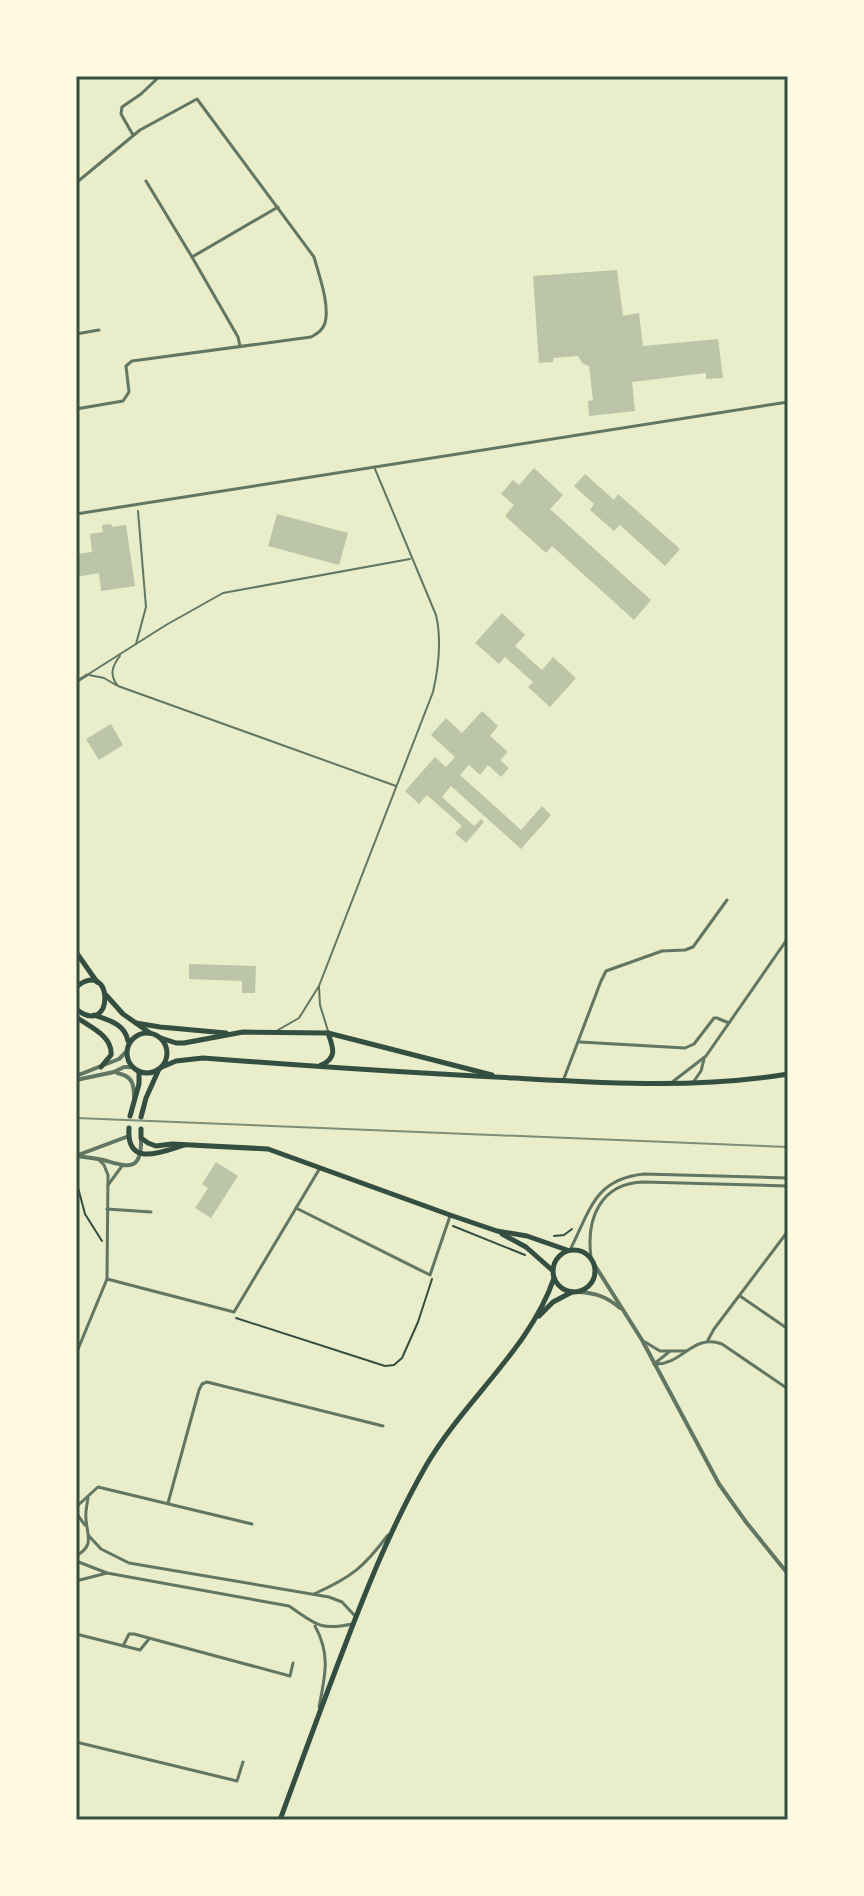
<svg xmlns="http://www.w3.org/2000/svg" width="864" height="1896" viewBox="0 0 864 1896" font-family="Rubik,sans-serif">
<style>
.building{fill:#bcc5a7}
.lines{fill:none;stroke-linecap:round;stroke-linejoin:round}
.path{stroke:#344e41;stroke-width:2}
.service{stroke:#617663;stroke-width:2}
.minor{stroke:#617663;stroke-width:3}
.tertiary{stroke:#617663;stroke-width:4}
.secondary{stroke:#344e41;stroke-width:5}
.rail{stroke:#7c8e77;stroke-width:2}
.neatline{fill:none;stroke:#344e41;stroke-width:3}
</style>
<rect width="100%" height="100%" fill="#e9edc9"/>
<!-- building -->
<g class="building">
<polygon points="617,270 623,316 639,313 643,346 718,339 723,378 706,379 706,373 632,382 635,411 589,416 588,401 593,400 589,366 582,363 578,356 553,358 553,362 539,363 533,276"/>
<polygon points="534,468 563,495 550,509 651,600 634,620 552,546 546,553 505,516 514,505 501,494 513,480 519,485"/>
<polygon points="585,474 614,500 618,494 680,549 665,566 620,525 614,531 590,510 594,504 574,486"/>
<polygon points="277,514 348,533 339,565 268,546"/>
<polygon points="111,524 112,527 126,525 135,586 101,591 99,573 76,577 76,554 92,552 90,534 103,532 102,525"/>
<polygon points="502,613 525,635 515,646 542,670 553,657 576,678 550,707 528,687 533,682 505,657 499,664 475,643"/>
<polygon points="482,711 498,726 490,736 508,752 500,760 509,768 501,777 488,765 480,775 469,765 460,775 521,830 542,806 551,815 521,849 451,786 442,797 474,826 481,819 484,822 466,843 455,833 462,826 427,795 419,804 405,791 435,757 446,767 455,757 431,735 446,718 462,733"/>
<polygon points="111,724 123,745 99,760 86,739"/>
<polygon points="189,964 256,966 255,993 242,993 242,981 189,979"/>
<polygon points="216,1162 238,1176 211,1218 195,1208 208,1188 202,1184"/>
</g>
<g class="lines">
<!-- path -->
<g class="path">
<polyline points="76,1180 85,1214 102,1241"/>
<polyline points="453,1226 525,1255"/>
<polyline points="554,1236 564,1235 572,1229"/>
<polyline points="236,1318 385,1366 394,1365 402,1358 418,1322 432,1279"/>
</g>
<!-- service -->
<g class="service">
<polyline points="136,644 146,607 138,511"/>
<path d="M120,656C112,666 109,675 118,686L396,786"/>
<polyline points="87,675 166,625 223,593 410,559"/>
<polyline points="89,675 104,678 116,685"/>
<polyline points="319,987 320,1005 328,1031"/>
<path d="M278,1030L299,1018L319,986L433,692C439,666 442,641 436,615L375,469"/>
</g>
<!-- minor -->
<g class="minor">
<polyline points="133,135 121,114 122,107 141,94 160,76"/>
<polyline points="146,181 192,257 238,337 240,346"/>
<path d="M76,183L140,130L197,99L314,257C319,275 330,305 325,323C323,330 317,334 311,337L132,361L126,366L129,392L123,401L76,409"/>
<polyline points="192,257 278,207"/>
<polyline points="76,334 99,330"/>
<polyline points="76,514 788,402"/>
<polyline points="76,682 87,675"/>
<polyline points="580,1042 685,1048 694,1044 714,1018 717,1018 729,1023"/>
<polyline points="563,1081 601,981 606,971 662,951 685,950 693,947 727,900"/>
<polyline points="694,1081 701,1071 704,1059"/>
<polyline points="671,1083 706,1056 788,938"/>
<polyline points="108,1185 122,1166"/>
<polyline points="296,1208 430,1275 450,1216"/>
<polyline points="107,1209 151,1212"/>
<path d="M570,1250C590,1211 594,1179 644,1174L788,1178"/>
<path d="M591,1257C586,1219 600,1183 644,1182L788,1186"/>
<polyline points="107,1279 234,1312 320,1168"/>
<polyline points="740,1296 788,1329"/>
<polyline points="708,1340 714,1329 788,1231"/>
<polyline points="645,1342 660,1351 686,1351"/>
<polyline points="76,1354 107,1279 108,1175 104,1165 98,1159"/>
<path d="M654,1364C682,1366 692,1333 722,1344L788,1389"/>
<polyline points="654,1364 669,1352"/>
<polyline points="168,1503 199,1390 202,1384 207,1382 383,1426"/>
<polyline points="76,1507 98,1487 252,1524"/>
<polyline points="76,1513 85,1525"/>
<polyline points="89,1536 101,1549 129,1563 329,1597 342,1602 356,1617"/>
<path d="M76,1556C95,1545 87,1536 86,1519C85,1512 87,1505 88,1498"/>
<path d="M76,1561L107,1573L289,1606C316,1624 319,1631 352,1624"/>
<polyline points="76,1581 107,1573"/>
<path d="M314,1594C352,1577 364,1567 388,1535"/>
<path d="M315,1626C331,1655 325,1676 319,1707"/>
<polyline points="76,1634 140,1650 149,1639"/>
<polyline points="123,1646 129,1634 134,1634 290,1676 293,1663"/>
<polyline points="76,1742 237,1781 243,1762"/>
</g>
<!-- tertiary -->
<g class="tertiary">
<path d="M117,1073C132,1076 134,1083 134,1097"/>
<polyline points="76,1076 119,1059 127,1051"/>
<polyline points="76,1080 114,1072 124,1067 132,1067"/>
<polyline points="78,1155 129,1136"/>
<path d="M76,1156C85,1157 94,1158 103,1160C127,1166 142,1174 141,1138"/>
<polyline points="594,1264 642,1340 719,1484 746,1522 788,1574"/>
<path d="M579,1292C596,1293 607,1297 620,1308"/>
</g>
<!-- secondary -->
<g class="secondary">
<polyline points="76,952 97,982"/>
<polyline points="76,961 76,985"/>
<path d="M76,987C114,956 115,1040 76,1009"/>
<polyline points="106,995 123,1014 150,1033"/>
<path d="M94,1015C109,1020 125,1024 128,1041"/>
<path d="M76,1017C90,1027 113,1036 111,1055L101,1067"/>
<polyline points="136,1023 160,1027 226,1033"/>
<circle cx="147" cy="1053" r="20"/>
<polyline points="161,1038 176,1043 184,1043 243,1032 328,1033 492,1075"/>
<path d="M321,1065C338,1058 333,1047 328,1033"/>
<path d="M162,1067L176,1061L203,1058C306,1066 410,1073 514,1078C605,1083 697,1089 788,1074"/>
<polyline points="130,1116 139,1084 139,1072"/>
<polyline points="141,1117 146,1098 159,1069"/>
<path d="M129,1128C126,1168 162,1152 184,1145"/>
<polyline points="141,1129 141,1138 148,1143 156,1146 172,1144 268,1149 450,1215 497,1231 527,1236 567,1250"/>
<polyline points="502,1234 526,1247 552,1270"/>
<circle cx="574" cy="1271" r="21"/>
<polyline points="539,1316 553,1302 572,1292"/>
<path d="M280,1820C301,1763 322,1705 344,1648C368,1585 393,1523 427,1464C464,1401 531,1347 554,1278"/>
</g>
<!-- rail -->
<polyline class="rail" points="76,1118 788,1147"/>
</g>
<!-- border -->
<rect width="864" height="1896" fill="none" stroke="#fefae0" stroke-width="156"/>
<rect x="78" y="78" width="708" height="1740" class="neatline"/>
</svg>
